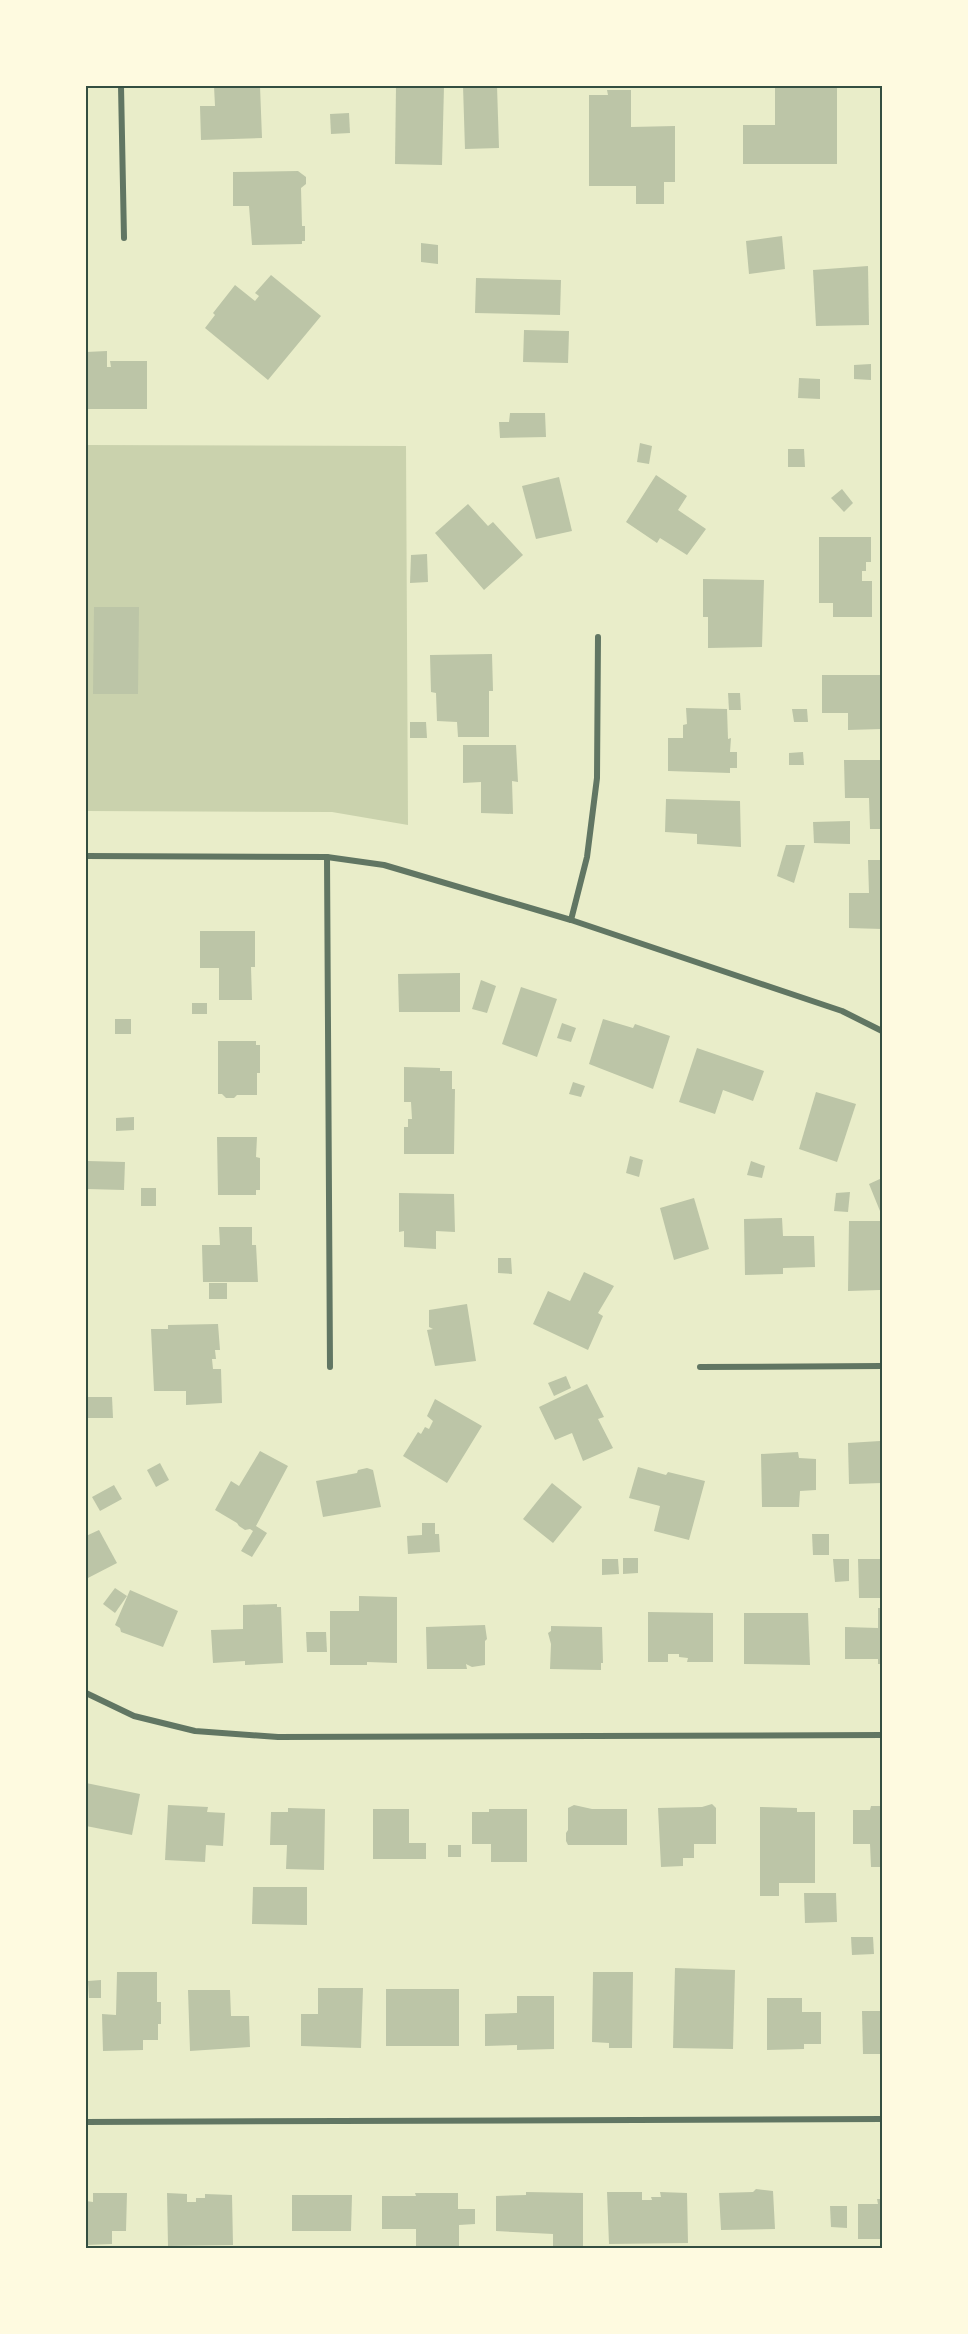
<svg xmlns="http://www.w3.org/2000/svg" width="968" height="2334" viewBox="0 0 968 2334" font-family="Rubik,sans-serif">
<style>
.green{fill:#cad2ad}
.building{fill:#bcc5a7}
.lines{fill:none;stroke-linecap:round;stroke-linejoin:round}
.minor{stroke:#617663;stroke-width:6}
.neatline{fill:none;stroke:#344e41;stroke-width:2}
</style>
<rect width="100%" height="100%" fill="#e9edc9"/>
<!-- green -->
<polygon class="green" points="86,445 406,446 408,825 332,812 86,811"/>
<!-- building -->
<g class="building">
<polygon points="214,86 260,86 262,138 201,140 200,106 215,106"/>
<polygon points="396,86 444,86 442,165 395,164"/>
<polygon points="463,86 497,86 499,148 465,149"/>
<polygon points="775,87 837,87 837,164 743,164 743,125 775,125"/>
<polygon points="607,90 631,90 631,127 675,126 675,182 664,182 664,204 636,204 636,186 589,186 589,95 608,95"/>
<polygon points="349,113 350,133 331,134 330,114"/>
<polygon points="298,171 306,177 306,184 301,188 302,226 305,226 305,241 302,241 302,244 252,245 249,206 233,206 233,172"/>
<polygon points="782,236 785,269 749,274 746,241"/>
<polygon points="421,243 438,245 438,264 421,262"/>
<polygon points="868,266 869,325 816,326 813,270"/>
<polygon points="271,275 321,316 268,380 205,328 215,315 213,313 235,285 255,301 259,296 255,293"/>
<polygon points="476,278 561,280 560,315 475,313"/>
<polygon points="524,330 569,331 568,363 523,362"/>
<polygon points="107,351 107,367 111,367 110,361 147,361 147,409 86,409 86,352"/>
<polygon points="871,364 871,380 854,379 854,365"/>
<polygon points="799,378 820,379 820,399 798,398"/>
<polygon points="510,413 545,413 546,437 500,438 499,422 509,422"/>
<polygon points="640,443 652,446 649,464 637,462"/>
<polygon points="788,449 804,449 805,467 788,467"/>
<polygon points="656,475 687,496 678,510 706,529 687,555 660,538 657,543 626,522"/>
<polygon points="559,477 572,531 536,539 522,486"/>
<polygon points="842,489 853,503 844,512 831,498"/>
<polygon points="468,504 488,526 493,522 523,555 484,590 435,533"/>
<polygon points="819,537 871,537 871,562 866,562 866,571 862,571 862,581 872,581 872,617 833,617 833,603 819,603"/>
<polygon points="427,554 428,582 410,583 411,555"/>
<polygon points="703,579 764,580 762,647 708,648 708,617 703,617"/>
<polygon points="94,607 139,607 138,694 93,694"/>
<polygon points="492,654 493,691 489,691 489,737 458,737 457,722 437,721 436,693 431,692 430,655"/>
<polygon points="822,675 881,675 881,729 848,730 848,713 822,713"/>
<polygon points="728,693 740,693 741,710 729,710"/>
<polygon points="686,708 727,709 728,739 731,738 730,752 737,752 737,768 730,768 730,773 668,771 668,738 683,738 683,725 687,724"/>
<polygon points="792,709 807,709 808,722 794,722"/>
<polygon points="410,722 426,722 427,738 410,738"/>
<polygon points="463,745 516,745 518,782 512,781 513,814 481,813 481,782 463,783"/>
<polygon points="803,752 804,765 789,765 789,753"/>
<polygon points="844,760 882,760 882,829 870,829 869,798 845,798"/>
<polygon points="666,799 740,801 741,847 697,844 697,834 665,832"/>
<polygon points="850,821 850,844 814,843 813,822"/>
<polygon points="786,845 805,845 794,883 777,876"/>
<polygon points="868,860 882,860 882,929 849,928 849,893 869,893"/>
<polygon points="200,931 255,931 255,967 251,967 252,1000 219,1000 219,968 200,968"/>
<polygon points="460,973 460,1012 399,1012 398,974"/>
<polygon points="481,980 496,986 487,1013 472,1009"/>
<polygon points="521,987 557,999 537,1057 502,1044"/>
<rect x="192" y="1003" width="15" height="11"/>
<rect x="115" y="1019" width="16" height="15"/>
<polygon points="603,1019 633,1028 635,1024 670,1036 653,1089 589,1064"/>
<polygon points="562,1023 576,1028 571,1042 557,1038"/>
<polygon points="218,1041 256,1041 256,1045 260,1045 260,1073 257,1073 257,1095 237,1095 234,1098 226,1098 222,1094 218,1094"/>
<polygon points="697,1048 764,1071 753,1101 723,1090 715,1114 679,1102"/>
<polygon points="404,1067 440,1068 440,1071 452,1071 452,1089 455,1089 454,1154 404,1154 404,1127 408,1127 408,1119 412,1119 411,1102 404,1102"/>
<polygon points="573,1082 585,1086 581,1097 569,1094"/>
<polygon points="816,1092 856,1104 837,1162 799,1149"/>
<polygon points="134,1117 134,1130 116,1131 116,1118"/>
<polygon points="217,1137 257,1137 256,1157 260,1158 260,1190 256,1190 256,1195 218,1195"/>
<polygon points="630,1156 643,1160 639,1177 626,1173"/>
<polygon points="88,1161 125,1162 124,1190 87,1189"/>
<polygon points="751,1161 765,1166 762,1178 747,1175"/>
<polygon points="882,1178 882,1216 869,1184"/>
<rect x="141" y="1188" width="15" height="18"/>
<polygon points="850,1192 848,1212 834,1211 836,1193"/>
<polygon points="399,1193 454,1194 455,1232 436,1231 436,1249 404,1247 404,1231 399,1232"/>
<polygon points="694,1198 709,1249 674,1260 660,1208"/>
<polygon points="782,1218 783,1236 814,1236 815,1267 783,1268 783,1274 745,1275 744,1219"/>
<polygon points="849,1221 880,1221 880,1234 882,1234 882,1298 880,1290 848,1291"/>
<polygon points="219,1227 252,1227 252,1245 256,1245 258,1282 203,1282 202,1245 220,1245"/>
<polygon points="498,1258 511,1258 512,1274 498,1273"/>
<polygon points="584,1272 614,1286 598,1313 603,1316 588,1350 533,1324 548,1291 570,1301"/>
<rect x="209" y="1283" width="18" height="16"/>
<polygon points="467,1304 476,1361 435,1366 427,1330 433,1329 429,1327 429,1310"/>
<polygon points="218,1324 220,1350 215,1350 216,1359 212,1359 213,1369 221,1369 222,1403 186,1405 186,1391 154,1391 151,1329 168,1329 168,1325"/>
<polygon points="566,1376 571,1388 554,1396 548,1383"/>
<polygon points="587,1384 604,1417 598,1419 613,1448 583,1461 572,1433 555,1440 539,1407"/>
<polygon points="88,1397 112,1397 113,1418 87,1418"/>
<polygon points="435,1399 482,1426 447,1483 403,1456 418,1432 421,1434 425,1427 429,1429 433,1421 427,1416"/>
<polygon points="880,1441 882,1441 882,1483 849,1484 848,1443"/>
<polygon points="260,1451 288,1466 256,1526 267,1533 252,1557 241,1551 253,1531 250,1529 245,1530 239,1526 237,1523 215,1510 231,1481 239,1486"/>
<polygon points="798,1452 799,1458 816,1459 816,1490 800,1491 799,1507 762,1507 761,1454"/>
<polygon points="160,1463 169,1480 156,1487 147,1470"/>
<polygon points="638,1467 666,1475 668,1472 705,1481 689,1540 654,1531 660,1506 629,1498"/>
<polygon points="367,1468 373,1470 381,1507 323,1517 316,1481 357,1473 358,1470"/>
<polygon points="552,1483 582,1507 553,1543 523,1519"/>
<polygon points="114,1485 122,1499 100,1511 92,1497"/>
<polygon points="422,1523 435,1523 435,1534 439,1534 440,1552 408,1554 407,1536 422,1535"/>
<polygon points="99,1530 117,1563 86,1579 86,1536"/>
<polygon points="812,1534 829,1534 829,1555 813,1555"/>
<polygon points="623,1558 638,1558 638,1573 623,1574"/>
<polygon points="602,1559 618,1559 619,1574 602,1575"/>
<polygon points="833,1559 849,1559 849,1581 835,1582"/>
<polygon points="858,1559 882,1559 882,1598 859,1598"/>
<polygon points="115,1588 127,1596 115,1613 103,1604"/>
<polygon points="130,1590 178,1611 163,1647 121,1632 120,1628 115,1625"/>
<polygon points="359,1596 397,1597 397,1663 367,1662 367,1665 330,1665 330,1611 359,1611"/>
<polygon points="277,1604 277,1607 281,1607 283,1663 245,1665 245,1661 213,1663 211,1630 243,1629 243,1605"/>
<polygon points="878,1608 882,1608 882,1664 878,1664 878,1659 845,1659 845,1627 878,1628"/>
<polygon points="648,1612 713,1613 713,1662 687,1662 688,1658 679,1657 679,1654 668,1654 668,1662 648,1662"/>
<polygon points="744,1613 808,1613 810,1665 744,1664"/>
<polygon points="485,1625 487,1639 485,1641 485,1665 472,1667 466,1664 467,1669 427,1669 426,1627"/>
<polygon points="551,1626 602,1627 603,1663 601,1663 601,1670 550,1669 551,1644 548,1633 551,1631"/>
<polygon points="306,1632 326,1632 327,1652 307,1652"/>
<polygon points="86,1783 140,1794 132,1835 86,1826"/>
<polygon points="712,1804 716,1808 716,1844 694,1844 694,1858 683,1858 683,1866 661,1867 658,1808 702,1807"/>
<polygon points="168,1805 208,1807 207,1812 225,1813 223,1846 206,1845 205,1862 165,1860"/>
<polygon points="574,1805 592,1809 627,1809 627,1845 568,1845 566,1841 566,1833 568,1830 568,1808"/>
<polygon points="871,1806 882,1806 882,1867 871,1867 870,1844 853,1844 853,1810 870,1810"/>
<polygon points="760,1807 797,1808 797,1812 815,1812 815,1883 779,1883 779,1896 760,1896"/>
<polygon points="288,1808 325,1809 324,1870 286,1869 287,1845 270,1845 271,1812 288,1812"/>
<polygon points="373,1809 409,1809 409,1843 426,1843 426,1859 373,1859"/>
<polygon points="489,1809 527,1809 527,1862 491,1862 491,1844 472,1844 472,1812 489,1812"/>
<rect x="448" y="1845" width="13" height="12"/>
<polygon points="253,1887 307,1887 307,1925 252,1924"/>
<polygon points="804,1893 836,1893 837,1922 805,1923"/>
<polygon points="851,1937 873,1937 874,1954 852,1955"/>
<polygon points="675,1968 735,1970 733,2049 673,2048"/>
<polygon points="117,1972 157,1972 157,2002 161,2002 161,2024 158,2024 158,2040 143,2040 143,2050 103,2051 102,2014 116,2015"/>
<polygon points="593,1972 633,1972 632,2048 609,2048 609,2043 592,2042"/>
<polygon points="101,1980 101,1998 89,1998 88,1981"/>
<polygon points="318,1988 363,1988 361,2048 301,2046 301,2014 318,2014"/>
<rect x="386" y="1989" width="73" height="57"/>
<polygon points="188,1990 230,1990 231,2016 249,2016 250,2047 190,2051"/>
<polygon points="517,1996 554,1996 554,2049 517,2050 517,2045 485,2046 485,2014 517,2013"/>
<polygon points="767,1998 802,1998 802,2012 821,2012 821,2044 804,2044 804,2049 767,2050"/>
<polygon points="862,2011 882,2011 882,2054 863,2054"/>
<polygon points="756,2189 773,2191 775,2229 721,2230 719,2193 753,2192"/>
<polygon points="526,2192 583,2193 583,2248 553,2248 553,2234 496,2231 496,2196 526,2195"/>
<polygon points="607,2192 642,2192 642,2200 652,2200 651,2197 661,2197 660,2192 687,2193 688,2243 609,2244"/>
<polygon points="93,2193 127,2193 126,2231 112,2231 112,2244 86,2245 86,2201 93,2202"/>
<polygon points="167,2193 187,2194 187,2202 196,2202 196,2198 205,2198 205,2194 232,2195 233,2245 168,2246"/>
<polygon points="415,2193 458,2193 458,2209 475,2209 475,2224 459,2225 459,2248 416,2248 416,2229 382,2229 382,2196 416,2196"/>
<polygon points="292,2195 352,2195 351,2231 292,2231"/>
<polygon points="877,2199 882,2199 882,2239 858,2239 858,2204 878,2204"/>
<polygon points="830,2206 847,2206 847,2228 831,2227"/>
</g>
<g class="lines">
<!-- minor -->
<g class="minor">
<polyline points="121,86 124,238"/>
<polyline points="86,856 327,857 384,865 571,920 842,1011 882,1031"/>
<polyline points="327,857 330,1367"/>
<polyline points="571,920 587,857 597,778 598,637"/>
<polyline points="700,1367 882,1366"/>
<polyline points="86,1693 134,1716 195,1731 278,1737 882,1735"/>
<polyline points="86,2122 882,2119"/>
</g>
</g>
<!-- border -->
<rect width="968" height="2334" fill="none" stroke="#fefae0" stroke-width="174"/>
<rect x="87" y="87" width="794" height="2160" class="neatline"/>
</svg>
